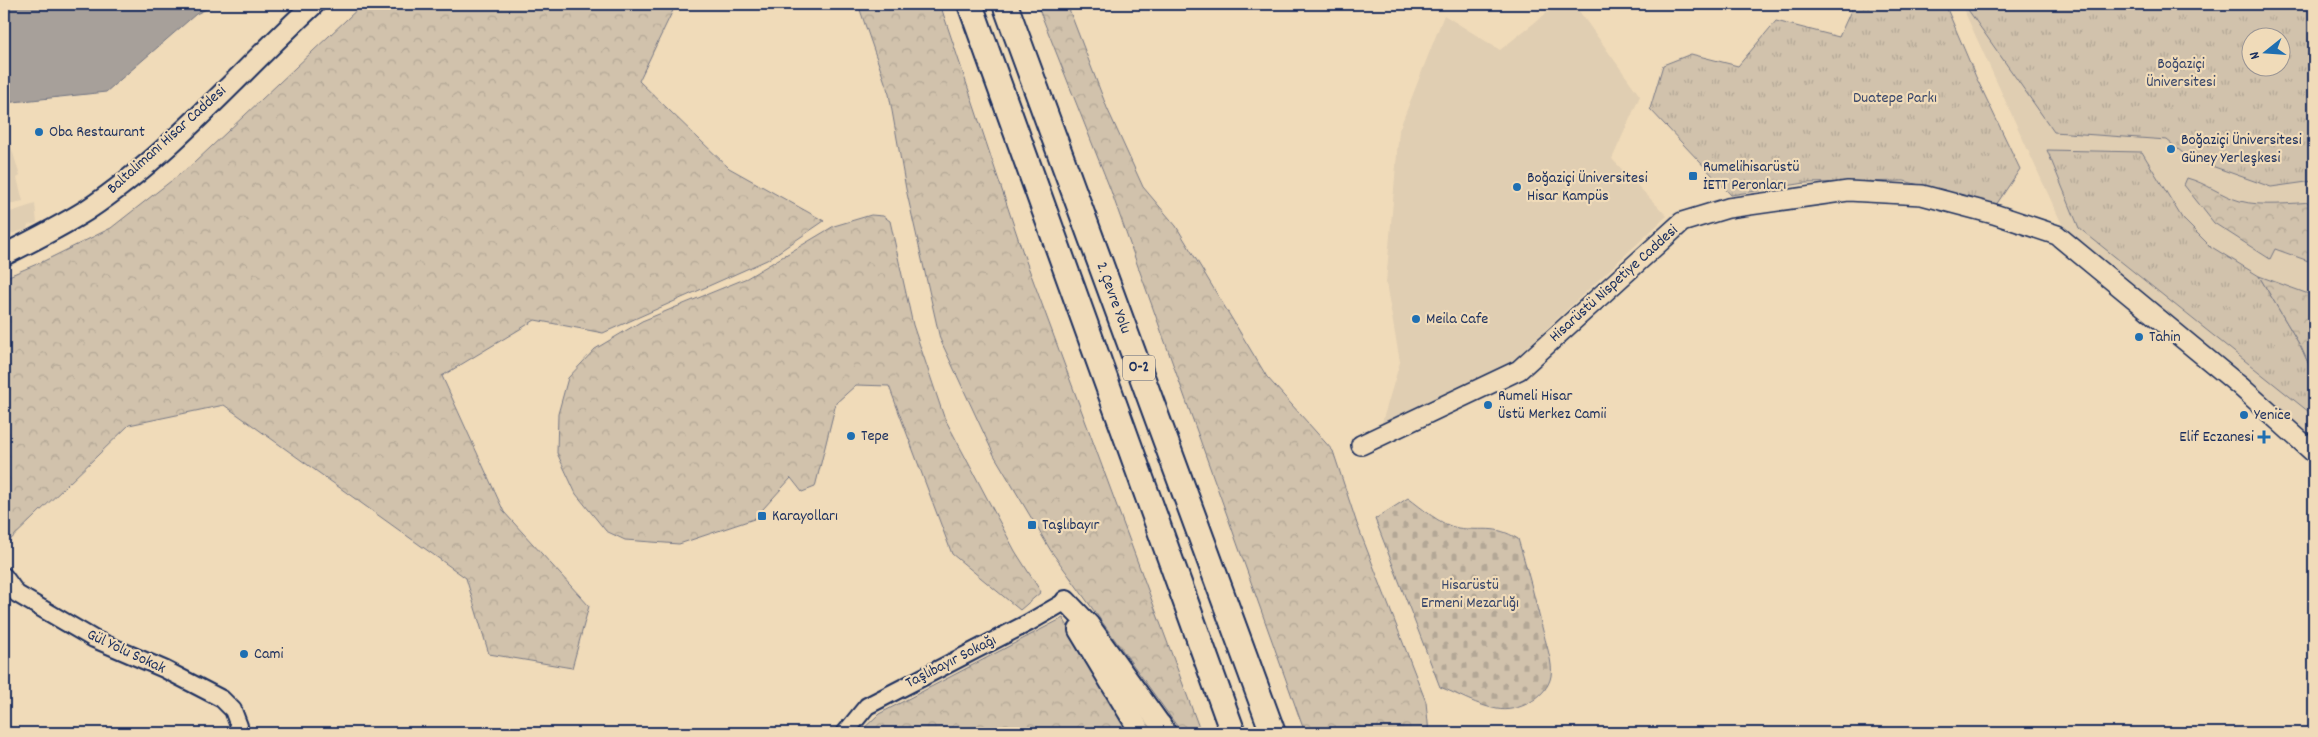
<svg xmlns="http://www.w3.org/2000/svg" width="2318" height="737" viewBox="0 0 2318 737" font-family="Dekko,sans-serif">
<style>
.built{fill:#e0ceb2;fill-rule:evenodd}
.grass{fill:url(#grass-tufts);stroke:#767885;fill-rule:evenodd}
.forest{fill:url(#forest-crowns);stroke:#767885}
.cemetery{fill:url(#cemetery-stones);stroke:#767885}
.water{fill:#a7a09a;stroke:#6f7382}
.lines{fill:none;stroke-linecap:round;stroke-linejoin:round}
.tertiary-casing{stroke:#1b2f5e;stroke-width:20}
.secondary-casing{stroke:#1b2f5e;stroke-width:22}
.primary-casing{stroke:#1b2f5e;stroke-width:24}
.trunk-casing{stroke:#1b2f5e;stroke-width:25}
.motorway-casing{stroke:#1b2f5e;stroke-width:28}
.tertiary{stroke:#f0dbb9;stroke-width:16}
.secondary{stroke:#f0dbb9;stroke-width:19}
.primary{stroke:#f0dbb9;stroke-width:20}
.trunk{stroke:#f0dbb9;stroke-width:21}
.motorway{stroke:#f0dbb9;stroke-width:24}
.poi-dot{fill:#1f6fb2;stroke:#f0dbb9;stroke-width:2}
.labels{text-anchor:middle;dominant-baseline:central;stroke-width:4.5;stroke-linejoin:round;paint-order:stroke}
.shield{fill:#f0dbb9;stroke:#5b6379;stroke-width:1}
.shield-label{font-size:15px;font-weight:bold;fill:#1b2f5e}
.park-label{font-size:16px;fill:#36456a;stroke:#f0dbb9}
.poi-label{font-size:16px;fill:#1b2f5e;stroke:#f0dbb9;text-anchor:start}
.street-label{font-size:16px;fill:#1b2f5e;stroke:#f0dbb9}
</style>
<defs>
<pattern id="grass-tufts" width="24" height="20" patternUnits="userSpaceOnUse" patternTransform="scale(1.25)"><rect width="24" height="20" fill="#d1c2ac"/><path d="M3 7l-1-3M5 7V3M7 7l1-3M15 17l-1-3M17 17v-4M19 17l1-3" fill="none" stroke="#b3a796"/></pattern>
<pattern id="forest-crowns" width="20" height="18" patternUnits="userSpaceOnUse" patternTransform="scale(1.25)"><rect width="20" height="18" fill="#d1c2ac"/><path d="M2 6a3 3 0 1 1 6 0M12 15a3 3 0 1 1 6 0" fill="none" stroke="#b3a796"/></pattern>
<pattern id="cemetery-stones" width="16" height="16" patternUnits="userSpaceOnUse" patternTransform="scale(1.25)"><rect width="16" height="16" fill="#d1c2ac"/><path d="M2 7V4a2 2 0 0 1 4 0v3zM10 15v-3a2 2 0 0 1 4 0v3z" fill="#b3a796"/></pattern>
</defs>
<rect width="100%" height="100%" fill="#f0dbb9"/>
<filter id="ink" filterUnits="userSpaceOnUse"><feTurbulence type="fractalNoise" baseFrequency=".02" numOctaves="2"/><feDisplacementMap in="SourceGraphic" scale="10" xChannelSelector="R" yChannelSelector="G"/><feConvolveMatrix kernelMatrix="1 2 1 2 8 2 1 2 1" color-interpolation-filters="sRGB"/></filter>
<g filter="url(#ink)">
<!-- built -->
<g class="built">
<polygon points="1558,4 1574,4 1640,96 1612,159 1667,216 1511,362 1381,426 1400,362 1386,283 1399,130 1444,15 1500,50"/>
<path d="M1961,4H2314V445L2129,282L2065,231ZM2250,38H2280V68H2250Z"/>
<polygon points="6,138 8,144 10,143 20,176 17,178 23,201 5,205 4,139"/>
<polygon points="35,204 37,223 28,225 27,229 4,236 4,214"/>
</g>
<!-- grass -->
<g class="grass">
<polygon points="1854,4 1945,4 1976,77 2020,169 1996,205 1904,181 1805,183 1731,195 1650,109 1663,65 1691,54 1738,66 1776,21 1839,37"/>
<path d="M1964,4H2314V181L2271,187L2189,158L2167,140L2054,132ZM2250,38H2280V68H2250Z"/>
<polygon points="2047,150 2142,152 2182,218 2210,246 2259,276 2301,347 2314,376 2314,416 2079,228"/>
</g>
<!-- forest -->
<g class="forest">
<polygon points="363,4 676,4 639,81 729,168 824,221 767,260 603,333 535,320 442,376 504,512 589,606 572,668 489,654 466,578 224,405 129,425 4,546 4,278 44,261 111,228 194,163"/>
<polygon points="858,4 940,4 1023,253 1201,733 1182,733 1051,551 994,455 940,339 906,189 889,94"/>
<polygon points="1037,4 1067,4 1107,108 1143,187 1176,226 1267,377 1333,451 1357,524 1426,702 1429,733 1305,733 1111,191"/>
<path d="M2187,178C2206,183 2222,196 2240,201C2261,207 2293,203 2314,202V263L2275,249L2270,259L2214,223L2184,185Z"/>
<polygon points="871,215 883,216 890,221 913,325 944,417 1015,551 1041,592 1020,610 952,554 889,386 856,385 836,403 815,487 802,492 791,478 754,519 679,544 625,540 606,531 576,494 557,453 558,414 568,378 595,349 642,321 747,278 834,226"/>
<polygon points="2259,276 2314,296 2314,376 2301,347"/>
<polygon points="1063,618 1130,733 859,733 879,714"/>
</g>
<!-- cemetery -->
<path class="cemetery" d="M1408,498C1422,508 1440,525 1458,528C1484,532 1494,524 1518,539C1528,571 1536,603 1544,635C1547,647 1553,664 1551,676C1547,698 1517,713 1497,709C1478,706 1458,694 1440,687L1375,519Z"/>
<!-- water -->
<polygon class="water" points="4,4 217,4 196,14 106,92 4,103"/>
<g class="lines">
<defs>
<g id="tertiary">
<polyline points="4,576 17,594 94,639 164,669 222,699 233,710 239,726 239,733"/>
<polyline points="845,733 867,706 1028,623 1066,601"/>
</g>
<polyline id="secondary" points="1361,445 1519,370 1682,222 1728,208 1848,191 1922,195 1994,214 2057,235 2240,386 2314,453"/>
<g id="primary">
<path d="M4,255C32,241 60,227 87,210C171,154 240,72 314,4"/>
<polyline points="1066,601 1089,625 1166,733"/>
<polyline points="1079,630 1141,733"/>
</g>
<polyline id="trunk" points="1160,725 1163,733"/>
<g id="motorway">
<polyline points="970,4 1233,733"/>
<polyline points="1005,4 1273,733"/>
</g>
</defs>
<!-- tertiary casing -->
<use href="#tertiary" class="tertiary-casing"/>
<!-- secondary casing -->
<use href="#secondary" class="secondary-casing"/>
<!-- primary casing -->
<use href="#primary" class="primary-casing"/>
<!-- trunk casing -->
<use href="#trunk" class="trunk-casing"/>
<!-- motorway casing -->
<use href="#motorway" class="motorway-casing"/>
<!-- tertiary -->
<use href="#tertiary" class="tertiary"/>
<!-- secondary -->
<use href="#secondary" class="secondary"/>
<!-- primary -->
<use href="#primary" class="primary"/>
<!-- trunk -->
<use href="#trunk" class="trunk"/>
<!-- motorway -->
<use href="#motorway" class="motorway"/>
</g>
</g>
<!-- markers -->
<g class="poi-dot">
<circle cx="39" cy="132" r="5"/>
<circle cx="2171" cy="149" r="5"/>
<rect x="1688" y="171" width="10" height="10" rx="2.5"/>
<circle cx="1517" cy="187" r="5"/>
<circle cx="1416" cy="319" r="5"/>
<circle cx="2139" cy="337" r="5"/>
<circle cx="1488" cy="405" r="5"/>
<circle cx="2244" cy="415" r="5"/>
<circle cx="851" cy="436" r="5"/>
<path d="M2261.5 429.5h5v5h5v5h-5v5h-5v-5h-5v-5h5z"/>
<rect x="757" y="511" width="10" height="10" rx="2.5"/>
<rect x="1027" y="520" width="10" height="10" rx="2.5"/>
<circle cx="244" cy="654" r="5"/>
</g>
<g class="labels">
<!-- shield labels -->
<rect class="shield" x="1123" y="355.5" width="32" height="25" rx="4"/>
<g class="shield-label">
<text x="1139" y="368">O-2</text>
</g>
<!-- park labels -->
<g class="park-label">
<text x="2181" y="64">Boğaziçi<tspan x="2181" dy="18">Üniversitesi</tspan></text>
<text x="1895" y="98">Duatepe Parkı</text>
<text x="1470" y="585">Hisarüstü<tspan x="1470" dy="18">Ermeni Mezarlığı</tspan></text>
</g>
<!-- poi labels -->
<g class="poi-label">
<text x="49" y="132">Oba Restaurant</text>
<text x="2181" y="140">Boğaziçi Üniversitesi<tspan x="2181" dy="18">Güney Yerleşkesi</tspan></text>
<text x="1703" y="167">Rumelihisarüstü<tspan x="1703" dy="18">İETT Peronları</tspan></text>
<text x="1527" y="178">Boğaziçi Üniversitesi<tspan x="1527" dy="18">Hisar Kampüs</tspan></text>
<text x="1426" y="319">Meila Cafe</text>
<text x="2149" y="337">Tahin</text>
<text x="1498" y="396">Rumeli Hisar<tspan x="1498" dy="18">Üstü Merkez Camii</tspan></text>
<text x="2254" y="415">Yenice</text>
<text x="861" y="436">Tepe</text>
<text x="2254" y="437" text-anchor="end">Elif Eczanesi</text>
<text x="772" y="516">Karayolları</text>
<text x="1042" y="525">Taşlıbayır</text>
<text x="254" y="654">Cami</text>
</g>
<!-- street labels -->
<g class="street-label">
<text transform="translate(167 140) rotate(-42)">Baltalimanı Hisar Caddesi</text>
<text transform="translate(1614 284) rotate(-42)">Hisarüstü Nispetiye Caddesi</text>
<text transform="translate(1113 298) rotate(70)">2. Çevre Yolu</text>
<text transform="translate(126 652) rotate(25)">Gül Yolu Sokak</text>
<text transform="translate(951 662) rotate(-27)">Taşlıbayır Sokağı</text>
</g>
</g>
<!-- margin -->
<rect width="2318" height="737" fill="none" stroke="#f0dbb9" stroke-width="20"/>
<rect x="10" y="10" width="2298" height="717" fill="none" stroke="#1b2f5e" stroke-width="2" filter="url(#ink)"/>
<!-- north arrow -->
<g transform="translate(2266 52) rotate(253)"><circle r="24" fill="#f0dbb9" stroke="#9b9695"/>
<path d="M0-4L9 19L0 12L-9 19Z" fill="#1f6fb2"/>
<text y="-8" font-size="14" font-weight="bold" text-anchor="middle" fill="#1b2f5e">N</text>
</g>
</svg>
